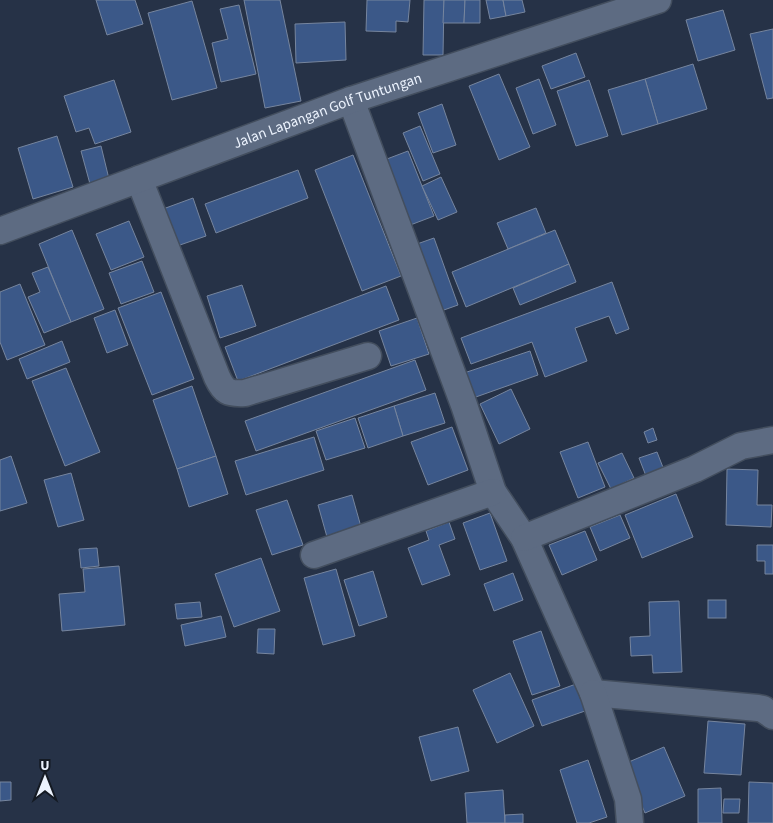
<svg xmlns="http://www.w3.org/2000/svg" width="773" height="823" viewBox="0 0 773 823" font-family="'Source Sans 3',sans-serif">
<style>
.building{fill:#3b5888;stroke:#76859e}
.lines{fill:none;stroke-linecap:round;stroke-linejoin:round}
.minor-casing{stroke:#434e5e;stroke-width:29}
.minor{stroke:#5d6b82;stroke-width:26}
.labels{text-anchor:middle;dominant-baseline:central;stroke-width:4;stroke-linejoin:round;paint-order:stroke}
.street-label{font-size:15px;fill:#ebf2fd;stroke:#141a23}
</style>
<rect width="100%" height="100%" fill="#263247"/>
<!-- building -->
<g class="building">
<polygon points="96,0 135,0 143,24 107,35"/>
<polygon points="244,0 280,0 301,101 265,108"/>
<polygon points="367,0 410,0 408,22 396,21 396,32 366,31"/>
<polygon points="424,0 444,0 443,55 423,55"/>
<polygon points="444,0 465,0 464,23 443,23"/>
<polygon points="465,0 480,0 480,23 464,23"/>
<polygon points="486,0 503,0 506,16 490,19"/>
<polygon points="503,0 522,0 525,12 506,16"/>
<polygon points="192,1 217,88 172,100 148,13"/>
<polygon points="239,5 256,74 221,82 212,43 228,39 220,9"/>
<polygon points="723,10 735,50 698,61 686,20"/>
<polygon points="345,22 346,60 296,63 295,24"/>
<polygon points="773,29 773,98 767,99 750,34"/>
<polygon points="576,53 585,77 551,89 542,66"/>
<polygon points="693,64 707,109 658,124 645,79"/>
<polygon points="499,74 530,147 499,160 469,86"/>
<polygon points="539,79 556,125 533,134 516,88"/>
<polygon points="645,79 658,124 622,135 608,90"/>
<polygon points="114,80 131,132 95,144 89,128 76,132 64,96"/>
<polygon points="589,80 608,136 576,146 557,91"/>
<polygon points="442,104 456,145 433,153 418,113"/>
<polygon points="420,126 440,174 423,181 403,133"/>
<polygon points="57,136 73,187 33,199 18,148"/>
<polygon points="101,146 109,179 90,184 81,151"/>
<polygon points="408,151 434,216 405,227 379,162"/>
<polygon points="353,155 401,276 362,291 315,170"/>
<polygon points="298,170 308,198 216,233 205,204"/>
<polygon points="441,177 457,212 438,220 422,186"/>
<polygon points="193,198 206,236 177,246 163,209"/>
<polygon points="536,208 546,233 508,249 497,223"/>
<polygon points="129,221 144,257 111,270 96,234"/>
<polygon points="72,230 104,309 71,322 39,244"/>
<polygon points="555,230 569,264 466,307 452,272"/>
<polygon points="434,238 458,305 441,311 417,244"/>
<polygon points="142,261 154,292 121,304 109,273"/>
<polygon points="569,264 576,282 520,305 513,288"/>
<polygon points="48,267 71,322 44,333 28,297 40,292 32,273"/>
<polygon points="612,282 629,329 616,334 609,316 575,328 587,361 545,377 532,342 471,364 461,338"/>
<polygon points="20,284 45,345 7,360 0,342 0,292"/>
<polygon points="242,285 256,326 220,338 207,296"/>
<polygon points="386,286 399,320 238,381 225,347"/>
<polygon points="161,292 194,379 152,395 118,308"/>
<polygon points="115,310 128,345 107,353 94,318"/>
<polygon points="417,318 429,354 391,366 379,331"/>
<polygon points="62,341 70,362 27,379 19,359"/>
<polygon points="530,351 538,375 473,398 464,373"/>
<polygon points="415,360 426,390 256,451 245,421"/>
<polygon points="66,368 100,452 65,466 32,381"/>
<polygon points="192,386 216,456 177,469 153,400"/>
<polygon points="511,389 530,429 499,444 480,404"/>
<polygon points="435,393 445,423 403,436 394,406"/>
<polygon points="394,406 403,436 368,448 358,418"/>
<polygon points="355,418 365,448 326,460 316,431"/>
<polygon points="452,427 468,470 428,485 411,442"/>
<polygon points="653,428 657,440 648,443 644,432"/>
<polygon points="314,437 324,470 246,495 235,461"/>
<polygon points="588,442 605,487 578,498 560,452"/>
<polygon points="657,452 664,470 646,476 639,458"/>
<polygon points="622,453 634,478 611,489 598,463"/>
<polygon points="11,456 27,503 0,511 0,460"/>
<polygon points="216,456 228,494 189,507 177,469"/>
<polygon points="727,469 758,470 757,505 772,505 771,527 726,525"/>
<polygon points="71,473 84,520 58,527 44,480"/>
<polygon points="676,494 693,537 642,558 625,515"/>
<polygon points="352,495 363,534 329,544 318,505"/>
<polygon points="287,500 303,545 272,555 256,510"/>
<polygon points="490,513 507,561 480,570 463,523"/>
<polygon points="620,515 630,538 600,551 590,527"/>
<polygon points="449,522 455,539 439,545 450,575 422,585 408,548 429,540 426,531"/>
<polygon points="585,531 597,560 562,575 549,545"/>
<polygon points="757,545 773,545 773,574 765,574 765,561 757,561"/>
<polygon points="97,548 99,566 81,568 79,549"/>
<polygon points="261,558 280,611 234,627 215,574"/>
<polygon points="119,566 125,625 62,631 59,594 85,592 83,569"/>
<polygon points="336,569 355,636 323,645 304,578"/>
<polygon points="373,571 387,617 359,626 344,580"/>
<polygon points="513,573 523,600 494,611 484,584"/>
<rect x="708" y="600" width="18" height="18"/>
<polygon points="679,601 682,672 653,673 652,655 631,656 630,637 650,636 649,602"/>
<polygon points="200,602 202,617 177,619 175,604"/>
<polygon points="221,616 226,637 185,646 181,625"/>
<polygon points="258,629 275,629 274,654 257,653"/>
<polygon points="541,631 560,686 532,695 513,641"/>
<polygon points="510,673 534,726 497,743 473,690"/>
<polygon points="576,684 585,711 542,726 532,700"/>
<polygon points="708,721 745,724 741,775 704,773"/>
<polygon points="458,727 469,771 431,781 419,737"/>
<polygon points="664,747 685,796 645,813 624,764"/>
<polygon points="588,760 607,817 589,823 577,823 560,770"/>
<polygon points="0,782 11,782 11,800 0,801"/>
<polygon points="749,782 773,783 773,823 748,823"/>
<polygon points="721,788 722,823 698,823 698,789"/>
<polygon points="503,790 505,823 467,823 465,793"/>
<polygon points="724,799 740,799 739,813 723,813"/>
<polygon points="523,814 523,823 505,823 505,815"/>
</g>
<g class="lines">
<defs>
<g id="minor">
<polyline points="351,100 464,405 493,492 524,538 593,693 758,708 763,709 773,716"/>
<path d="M139,179L217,377C224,392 228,394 245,393L368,356"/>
<path id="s1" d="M0,231L351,100L658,0"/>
<polyline points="524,538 695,469 741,446 773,440"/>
<polyline points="314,555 493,492"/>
<polyline points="593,693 628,799 630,823"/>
</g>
</defs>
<!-- minor casing -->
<use href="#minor" class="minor-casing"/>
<!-- minor -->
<use href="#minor" class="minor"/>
</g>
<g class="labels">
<!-- street labels -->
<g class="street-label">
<text stroke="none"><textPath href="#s1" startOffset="349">Jalan Lapangan Golf Tuntungan</textPath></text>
</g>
</g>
<!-- north arrow -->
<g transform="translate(45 778)" stroke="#141a23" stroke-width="4" paint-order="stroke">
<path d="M0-4L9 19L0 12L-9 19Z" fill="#ebf2fd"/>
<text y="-8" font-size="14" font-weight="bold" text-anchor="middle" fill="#ebf2fd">U</text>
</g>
</svg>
